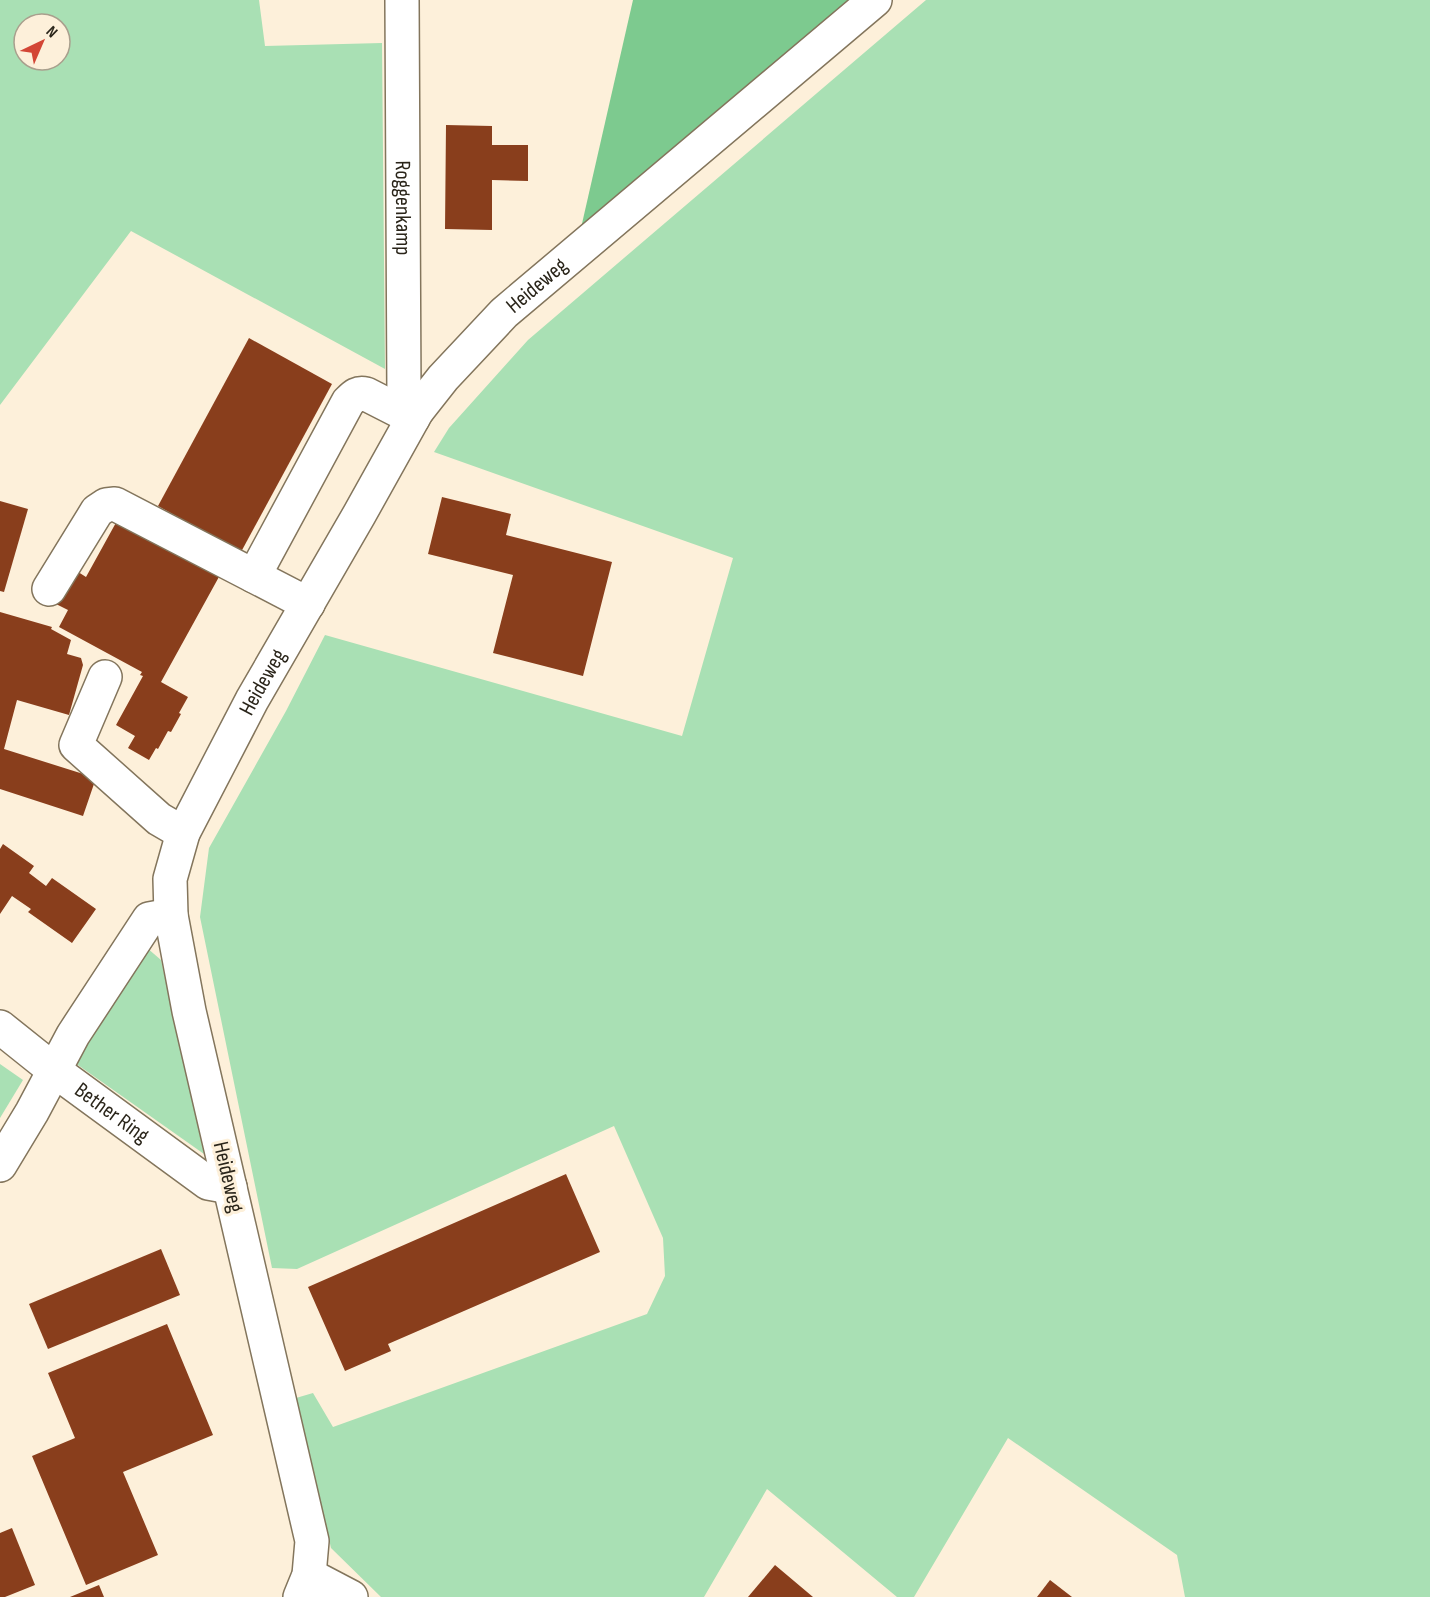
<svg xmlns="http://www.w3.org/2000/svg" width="1430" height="1597" viewBox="0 0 1430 1597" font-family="'Sofia Sans Condensed',sans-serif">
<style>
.green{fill:#a9e0b4;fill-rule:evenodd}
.forest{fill:#7dca8f}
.building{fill:#893e1c}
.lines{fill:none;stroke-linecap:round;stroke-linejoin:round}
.minor-casing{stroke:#83755c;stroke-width:36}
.minor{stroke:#fff;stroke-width:33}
.labels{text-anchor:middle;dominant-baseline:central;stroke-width:6;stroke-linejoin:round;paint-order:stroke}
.street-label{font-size:22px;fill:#2a251a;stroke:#fdf0da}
</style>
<rect width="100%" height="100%" fill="#fdf0da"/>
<!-- green -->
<g class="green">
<path d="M0,0H259L265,46L382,43L385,369L131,231L0,405ZM24,24H60V60H24Z"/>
<polygon points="926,0 1430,0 1430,1597 1185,1597 1177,1555 1008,1438 914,1597 897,1597 767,1489 704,1597 381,1597 331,1548 296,1398 313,1393 333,1427 647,1314 665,1276 663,1238 614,1126 297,1269 272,1268 200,917 209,848 286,711 325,635 682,736 733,558 434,452 449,428 528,340"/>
<polygon points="139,941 161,960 204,1154 68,1058"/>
<polygon points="0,1064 23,1080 0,1118"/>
</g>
<!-- forest -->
<polygon class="forest" points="633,0 848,0 581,228"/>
<!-- building -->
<g class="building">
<polygon points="446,125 492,126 492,145 528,145 528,181 492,180 492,230 445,229"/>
<polygon points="249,338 332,384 241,552 158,506"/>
<polygon points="442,497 511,514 506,535 612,562 583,676 493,653 513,575 428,554"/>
<polygon points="0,501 28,509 4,592 0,591"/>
<polygon points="118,519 220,575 161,682 188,697 179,713 181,714 171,732 168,731 158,749 156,748 149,760 128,748 135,736 116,725 143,676 140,675 142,672 59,627 68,610 56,604 75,570 86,577"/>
<polygon points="0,612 52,627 51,629 71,640 67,654 81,658 83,665 69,715 17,700 4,749 96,778 83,816 0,789"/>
<polygon points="3,844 34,866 29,873 46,886 52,878 96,909 72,943 28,912 31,909 12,896 0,914 0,849"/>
<polygon points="566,1174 600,1252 388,1344 391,1351 345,1371 308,1287"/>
<polygon points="161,1249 180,1295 48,1349 29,1304"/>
<polygon points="167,1324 213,1435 123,1472 158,1555 86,1585 32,1456 75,1438 48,1373"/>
<polygon points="12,1528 35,1585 5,1597 0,1597 0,1533"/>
<polygon points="775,1565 813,1597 748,1597"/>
<polygon points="1050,1580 1072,1597 1037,1597"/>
<polygon points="99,1585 104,1597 70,1597"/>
</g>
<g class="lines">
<defs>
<g id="minor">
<path id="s1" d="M402,0L404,398L417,411"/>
<path d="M254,576L348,402C354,396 357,392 366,394L413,418"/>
<polyline points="49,589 97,511 106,505 115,504 308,604"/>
<polyline points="105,677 76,745 159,819 183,833"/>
<path id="s2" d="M0,1027L55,1071L208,1183L230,1187"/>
<polyline points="0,1165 32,1112 73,1035 149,919 171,915"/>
<polyline points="309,1575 351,1597"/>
<path id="s3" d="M300,1597L309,1575L312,1541L189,1011L171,915L170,879L183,833L252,700L359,515L417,411L443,378L504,313L875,0"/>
</g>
</defs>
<!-- minor casing -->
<use href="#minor" class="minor-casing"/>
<!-- minor -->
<use href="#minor" class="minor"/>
</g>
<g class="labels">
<!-- street labels -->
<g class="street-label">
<text stroke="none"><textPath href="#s1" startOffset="208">Roggenkamp</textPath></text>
<text stroke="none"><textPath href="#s3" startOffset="1440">Heideweg</textPath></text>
<text stroke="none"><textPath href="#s3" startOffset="954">Heideweg</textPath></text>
<text stroke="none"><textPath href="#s2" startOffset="141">Bether Ring</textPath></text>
<text transform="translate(228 1177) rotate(77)">Heideweg</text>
</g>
</g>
<!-- north arrow -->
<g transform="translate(42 42) rotate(44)"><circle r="28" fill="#fdf0da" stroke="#a99f8d" stroke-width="1.5"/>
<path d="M0-4.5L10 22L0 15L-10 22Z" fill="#d34635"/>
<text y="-9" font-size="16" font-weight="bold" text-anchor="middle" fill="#2a251a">N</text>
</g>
</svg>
